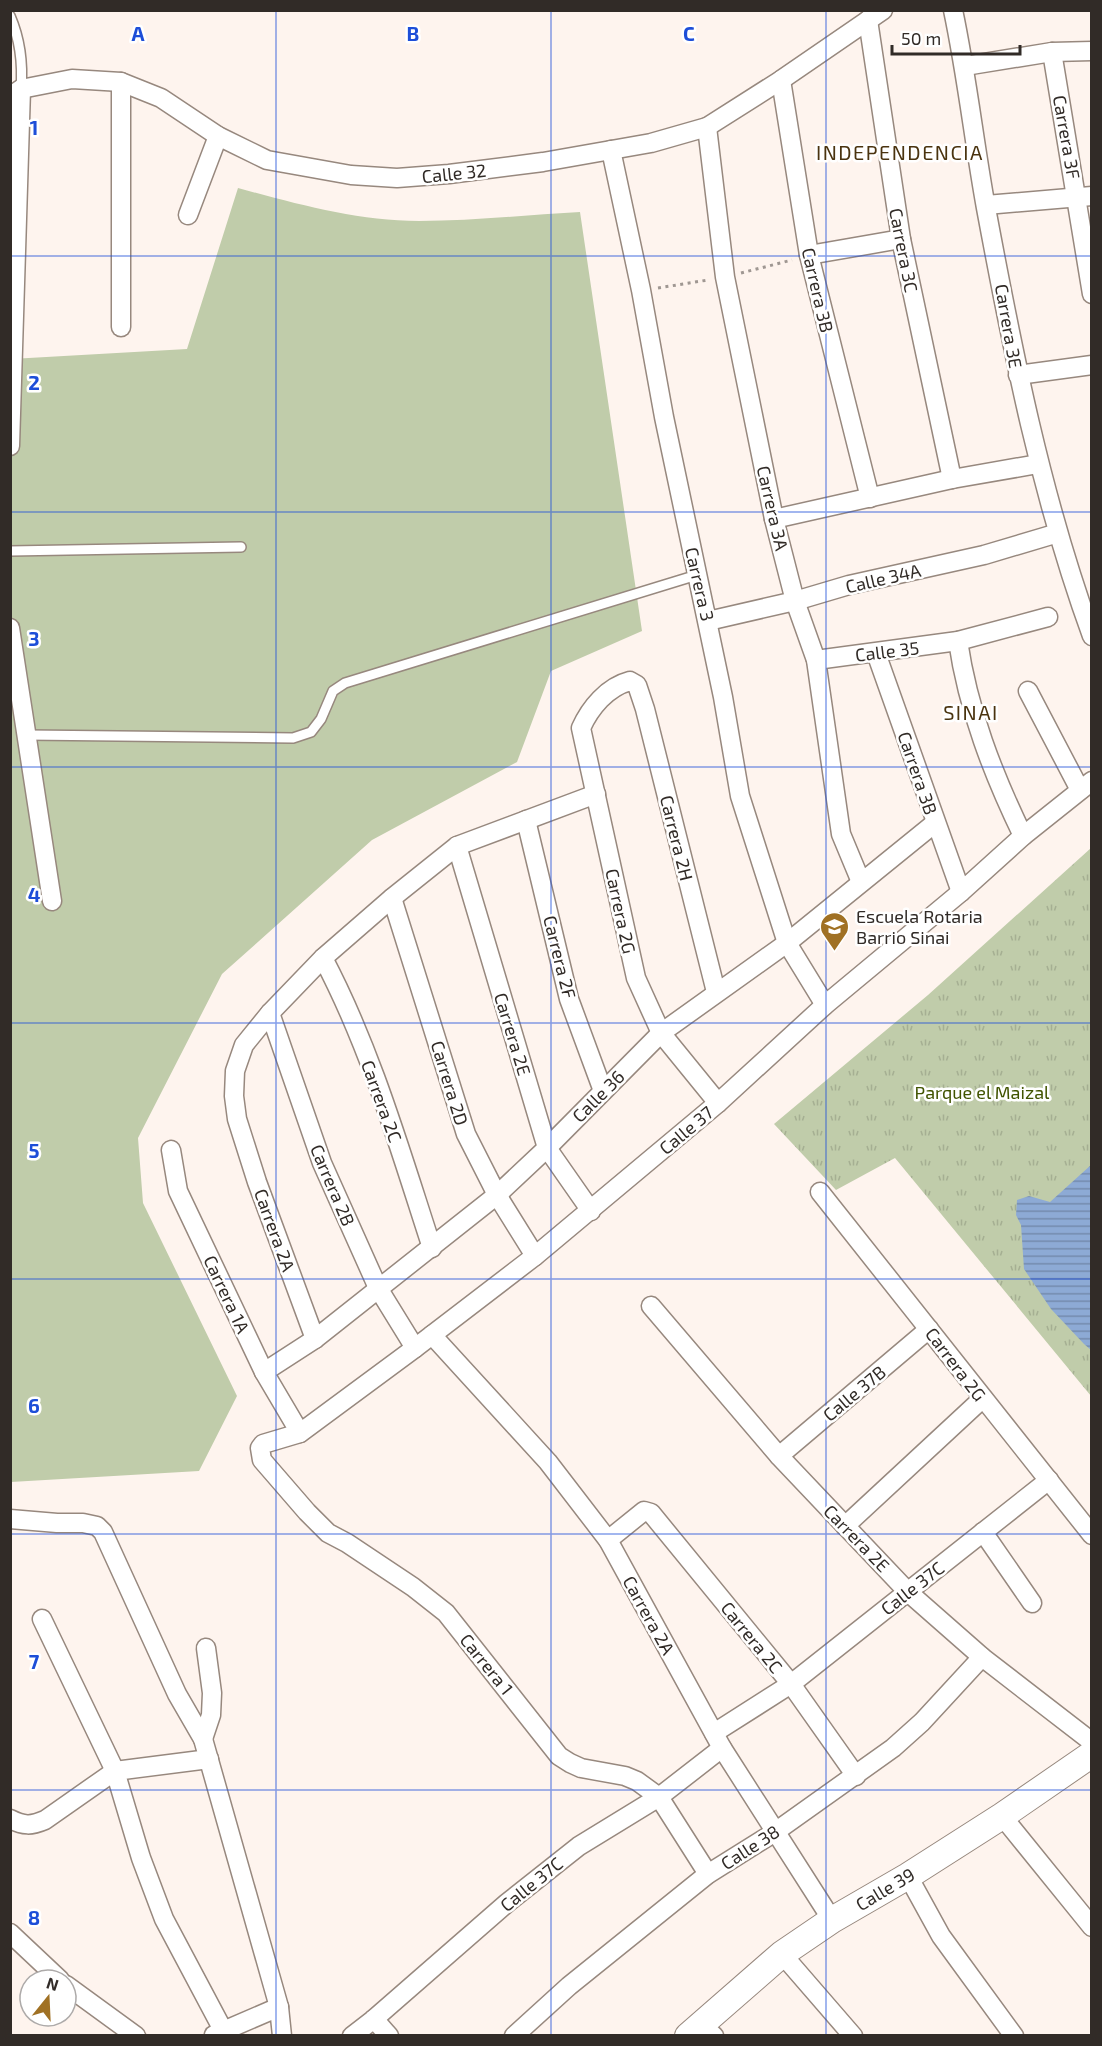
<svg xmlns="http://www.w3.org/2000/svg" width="1102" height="2046" viewBox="0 0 1102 2046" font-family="'Exo 2',sans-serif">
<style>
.grass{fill:#c0ccaa}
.park{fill:url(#park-tufts)}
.water{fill:url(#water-rules)}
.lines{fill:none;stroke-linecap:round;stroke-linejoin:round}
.lane-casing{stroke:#97887e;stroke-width:12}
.street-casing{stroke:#97887e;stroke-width:21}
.secondary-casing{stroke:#97887e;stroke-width:28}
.path{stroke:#9f9792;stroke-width:3;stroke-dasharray:3 4.5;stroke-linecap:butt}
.lane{stroke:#fff;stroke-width:9}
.street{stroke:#fff;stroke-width:18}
.secondary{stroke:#fff;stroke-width:26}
.grid{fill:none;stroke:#1d4ed8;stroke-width:1.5;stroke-opacity:0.55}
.labels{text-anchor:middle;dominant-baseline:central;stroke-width:5;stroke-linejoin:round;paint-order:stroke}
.street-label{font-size:18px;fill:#312b27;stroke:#fff}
.poi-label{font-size:18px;fill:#312b27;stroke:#fff;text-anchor:start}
.park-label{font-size:18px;fill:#415401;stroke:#fff}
.neighbourhood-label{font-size:20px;letter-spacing:1.5px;fill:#4a330f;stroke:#fff}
.grid-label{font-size:20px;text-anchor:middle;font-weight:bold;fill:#1d4ed8;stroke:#fff;stroke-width:5;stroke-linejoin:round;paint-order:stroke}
</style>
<defs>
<pattern id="park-tufts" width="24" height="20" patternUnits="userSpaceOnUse" patternTransform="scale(1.5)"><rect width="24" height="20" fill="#c0ccaa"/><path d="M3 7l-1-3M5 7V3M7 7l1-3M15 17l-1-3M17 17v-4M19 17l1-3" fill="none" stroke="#a5af92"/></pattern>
<pattern id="water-rules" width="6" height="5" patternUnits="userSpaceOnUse" patternTransform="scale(1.5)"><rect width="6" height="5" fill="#8daad5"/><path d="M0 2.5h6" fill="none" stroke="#748bad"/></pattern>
</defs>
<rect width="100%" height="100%" fill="#fef4ee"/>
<!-- grass -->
<path class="grass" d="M238,188C297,204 357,221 419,221C472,221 526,215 580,212L642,631L551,671L517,762L372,840L222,974L138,1138L143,1203L237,1396L199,1471L11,1482V359L187,349Z"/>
<!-- park -->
<polygon class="park" points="1091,848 1091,1396 895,1158 836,1190 774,1124 928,995"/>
<!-- water -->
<polygon class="water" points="1091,1165 1091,1350 1084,1344 1051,1309 1024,1269 1021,1225 1016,1215 1017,1200 1029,1196 1050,1202"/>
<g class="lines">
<defs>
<g id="lane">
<path d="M10,16C20,39 23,64 21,89"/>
<polyline points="10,551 241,547"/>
<polyline points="26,735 293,738 311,732 321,719 333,691 345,683 697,575"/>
</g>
<g id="street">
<path d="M953,10C967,76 974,142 986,208C1013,353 1041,496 1092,636"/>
<polyline points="868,20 901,239 952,479"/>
<polyline points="1052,52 1092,294"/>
<polyline points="965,66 1052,52 1092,51"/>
<polyline points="781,80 809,255 870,498"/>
<polyline points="10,96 21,89 72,79 121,82 161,98 218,136 267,160 351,175 397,178 449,174 543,162 651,143 707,127 781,80 883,10"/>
<polyline points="707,127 725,277 774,519 795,601 816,660 841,834 861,882"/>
<polyline points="611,150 641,290 664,417 723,697 740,796 787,943 825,1005"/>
<polyline points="986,205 1092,196"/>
<polyline points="188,215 218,136"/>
<polyline points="809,255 901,239"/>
<polyline points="121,327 121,82"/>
<polyline points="1018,375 1092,365"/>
<polyline points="10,446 21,89"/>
<polyline points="774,519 952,479 1038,464"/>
<polyline points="708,621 795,601 849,585 984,555 1058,533"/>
<polyline points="10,628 52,901"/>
<path d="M958,641C968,710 993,774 1023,836"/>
<polyline points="876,653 961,892"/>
<polyline points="816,660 958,641 1048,617"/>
<polyline points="1028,691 1080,790"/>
<polyline points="526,820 569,999 603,1091"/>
<polyline points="457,846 547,1148 591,1211"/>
<polyline points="392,898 466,1134 497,1195 535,1256"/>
<path d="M323,958C371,1049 400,1150 432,1248"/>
<path d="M716,992L645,709L637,685L630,681C607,687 590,708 581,728L636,978L661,1033L718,1103"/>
<polyline points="270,1013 322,1163 378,1288 415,1348"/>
<polyline points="171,1150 178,1191 264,1372 300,1433"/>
<polyline points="820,1192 1092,1535"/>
<polyline points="651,1306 779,1456 908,1592 982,1657 1092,1742"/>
<polyline points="432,1335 548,1462 608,1540 722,1748 832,1920"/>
<polyline points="315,1339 257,1182 237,1119 234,1096 235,1071 244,1045 270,1013 323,958 392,898 457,846 596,794"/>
<polyline points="264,1372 315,1339 497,1195 547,1148 661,1033 787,943 935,823"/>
<polyline points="779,1456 929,1329"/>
<polyline points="10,1519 57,1523 83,1523 97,1526 103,1532 177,1694 203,1739 279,2007 282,2036"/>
<polyline points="845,1526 982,1399"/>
<polyline points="983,1532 1032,1603"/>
<polyline points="608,1540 644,1511 651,1513 791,1684 856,1776"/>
<polyline points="42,1619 115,1771 141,1858 164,1919 224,2032"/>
<polyline points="714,1733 791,1684 1049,1480"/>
<polyline points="203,1739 211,1715 212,1693 206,1648"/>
<polyline points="1002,1816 1092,1927"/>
<path d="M10,1819C24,1826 31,1826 45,1820L115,1771L209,1759"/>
<polyline points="708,1874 659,1797 637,1781 625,1776 581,1768 570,1763 559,1756 446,1613 413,1587 347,1543 328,1533 307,1512 262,1460 260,1448 263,1444 300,1433 415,1348 535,1256 718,1103 825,1005 961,892 1023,836 1092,781"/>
<polyline points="908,1876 941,1936 1014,2036"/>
<polyline points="10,1933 60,1980"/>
<polyline points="782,1954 853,2036"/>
<polyline points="66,1985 136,2036"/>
<polyline points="374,2019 389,2036"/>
<polyline points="700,2023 714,2036"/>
<polyline points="214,2035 279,2007"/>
<polyline points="352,2036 374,2019 507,1903 579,1846 659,1797 722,1748"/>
<polyline points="514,2036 569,1986 708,1874 775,1832 893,1748 922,1722 982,1657"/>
</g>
<polyline id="secondary" points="688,2036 782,1954 832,1920 908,1876 1002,1816 1092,1754"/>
</defs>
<!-- lane casing -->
<use href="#lane" class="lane-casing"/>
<!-- street casing -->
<use href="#street" class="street-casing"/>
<!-- secondary casing -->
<use href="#secondary" class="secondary-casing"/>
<!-- path -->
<g class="path">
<polyline points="741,273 792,260"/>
<polyline points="658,288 708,280"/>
</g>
<!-- lane -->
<use href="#lane" class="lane"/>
<!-- street -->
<use href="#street" class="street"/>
<!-- secondary -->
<use href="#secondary" class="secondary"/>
</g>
<!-- grid -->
<path class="grid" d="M276,10V2036M551,10V2036M826,10V2036M10,256H1092M10,512H1092M10,767H1092M10,1023H1092M10,1279H1092M10,1534H1092M10,1790H1092"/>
<!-- icons -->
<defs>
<symbol id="school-pin" viewBox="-11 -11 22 30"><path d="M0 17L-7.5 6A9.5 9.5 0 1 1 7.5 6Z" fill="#a07124" stroke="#fff"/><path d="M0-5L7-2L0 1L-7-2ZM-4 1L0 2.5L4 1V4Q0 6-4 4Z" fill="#fff"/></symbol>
</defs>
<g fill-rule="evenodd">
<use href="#school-pin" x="818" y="910" width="33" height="45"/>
</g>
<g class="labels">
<!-- street labels -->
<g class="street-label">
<text transform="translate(1067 137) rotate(80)">Carrera 3F</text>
<text transform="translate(454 173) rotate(-6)">Calle 32</text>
<text transform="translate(904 250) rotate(79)">Carrera 3C</text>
<text transform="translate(818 290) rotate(77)">Carrera 3B</text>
<text transform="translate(1009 326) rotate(80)">Carrera 3E</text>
<text transform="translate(773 508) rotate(77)">Carrera 3A</text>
<text transform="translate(883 578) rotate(-13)">Calle 34A</text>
<text transform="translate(700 584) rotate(77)">Carrera 3</text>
<text transform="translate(887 651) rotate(-7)">Calle 35</text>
<text transform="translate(918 773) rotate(71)">Carrera 3B</text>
<text transform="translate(677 838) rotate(76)">Carrera 2H</text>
<text transform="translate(621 911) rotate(78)">Carrera 2G</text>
<text transform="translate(560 957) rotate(76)">Carrera 2F</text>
<text transform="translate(513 1034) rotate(73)">Carrera 2E</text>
<text transform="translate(450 1083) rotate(73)">Carrera 2D</text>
<text transform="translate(598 1096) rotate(-45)">Calle 36</text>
<text transform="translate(382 1101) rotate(70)">Carrera 2C</text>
<text transform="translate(686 1130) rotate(-40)">Calle 37</text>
<text transform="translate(333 1185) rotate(67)">Carrera 2B</text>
<text transform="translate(275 1230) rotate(70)">Carrera 2A</text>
<text transform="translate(227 1294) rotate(65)">Carrera 1A</text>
<text transform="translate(956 1364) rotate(53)">Carrera 2G</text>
<text transform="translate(854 1393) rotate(-40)">Calle 37B</text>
<text transform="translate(857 1538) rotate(46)">Carrera 2E</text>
<text transform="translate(912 1588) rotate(-38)">Calle 37C</text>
<text transform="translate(649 1615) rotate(61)">Carrera 2A</text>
<text transform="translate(752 1637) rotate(51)">Carrera 2C</text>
<text transform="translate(487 1664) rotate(51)">Carrera 1</text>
<text transform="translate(750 1847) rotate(-33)">Calle 38</text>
<text transform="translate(531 1884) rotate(-39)">Calle 37C</text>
<text transform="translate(885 1889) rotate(-31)">Calle 39</text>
</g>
<!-- poi labels -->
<g class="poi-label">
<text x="856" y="916">Escuela Rotaria<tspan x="856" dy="21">Barrio Sinai</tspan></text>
</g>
<!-- park labels -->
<g class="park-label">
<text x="982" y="1092">Parque el Maizal</text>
</g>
<!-- neighbourhood labels -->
<g class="neighbourhood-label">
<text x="900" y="152">INDEPENDENCIA</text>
<text x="971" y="712">SINAI</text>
</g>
</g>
<g class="grid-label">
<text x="138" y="41">A</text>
<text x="413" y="41">B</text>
<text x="689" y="41">C</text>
<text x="34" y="135">1</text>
<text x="34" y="390">2</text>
<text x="34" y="646">3</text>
<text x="34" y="902">4</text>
<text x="34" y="1158">5</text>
<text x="34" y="1413">6</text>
<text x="34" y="1669">7</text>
<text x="34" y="1925">8</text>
</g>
<!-- border -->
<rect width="1102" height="2046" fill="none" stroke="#312b27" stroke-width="24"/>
<!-- north arrow -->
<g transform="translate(48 1998) rotate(18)"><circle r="28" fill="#ffffff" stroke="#adaaa9" stroke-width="1.5"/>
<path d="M0-4.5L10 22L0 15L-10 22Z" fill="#a07124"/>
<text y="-9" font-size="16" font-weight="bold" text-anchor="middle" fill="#312b27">N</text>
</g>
<!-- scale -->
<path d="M892 45v9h128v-9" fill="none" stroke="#312b27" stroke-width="3"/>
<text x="901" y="45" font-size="18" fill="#312b27" stroke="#ffffff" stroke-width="4.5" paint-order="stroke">50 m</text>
</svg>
